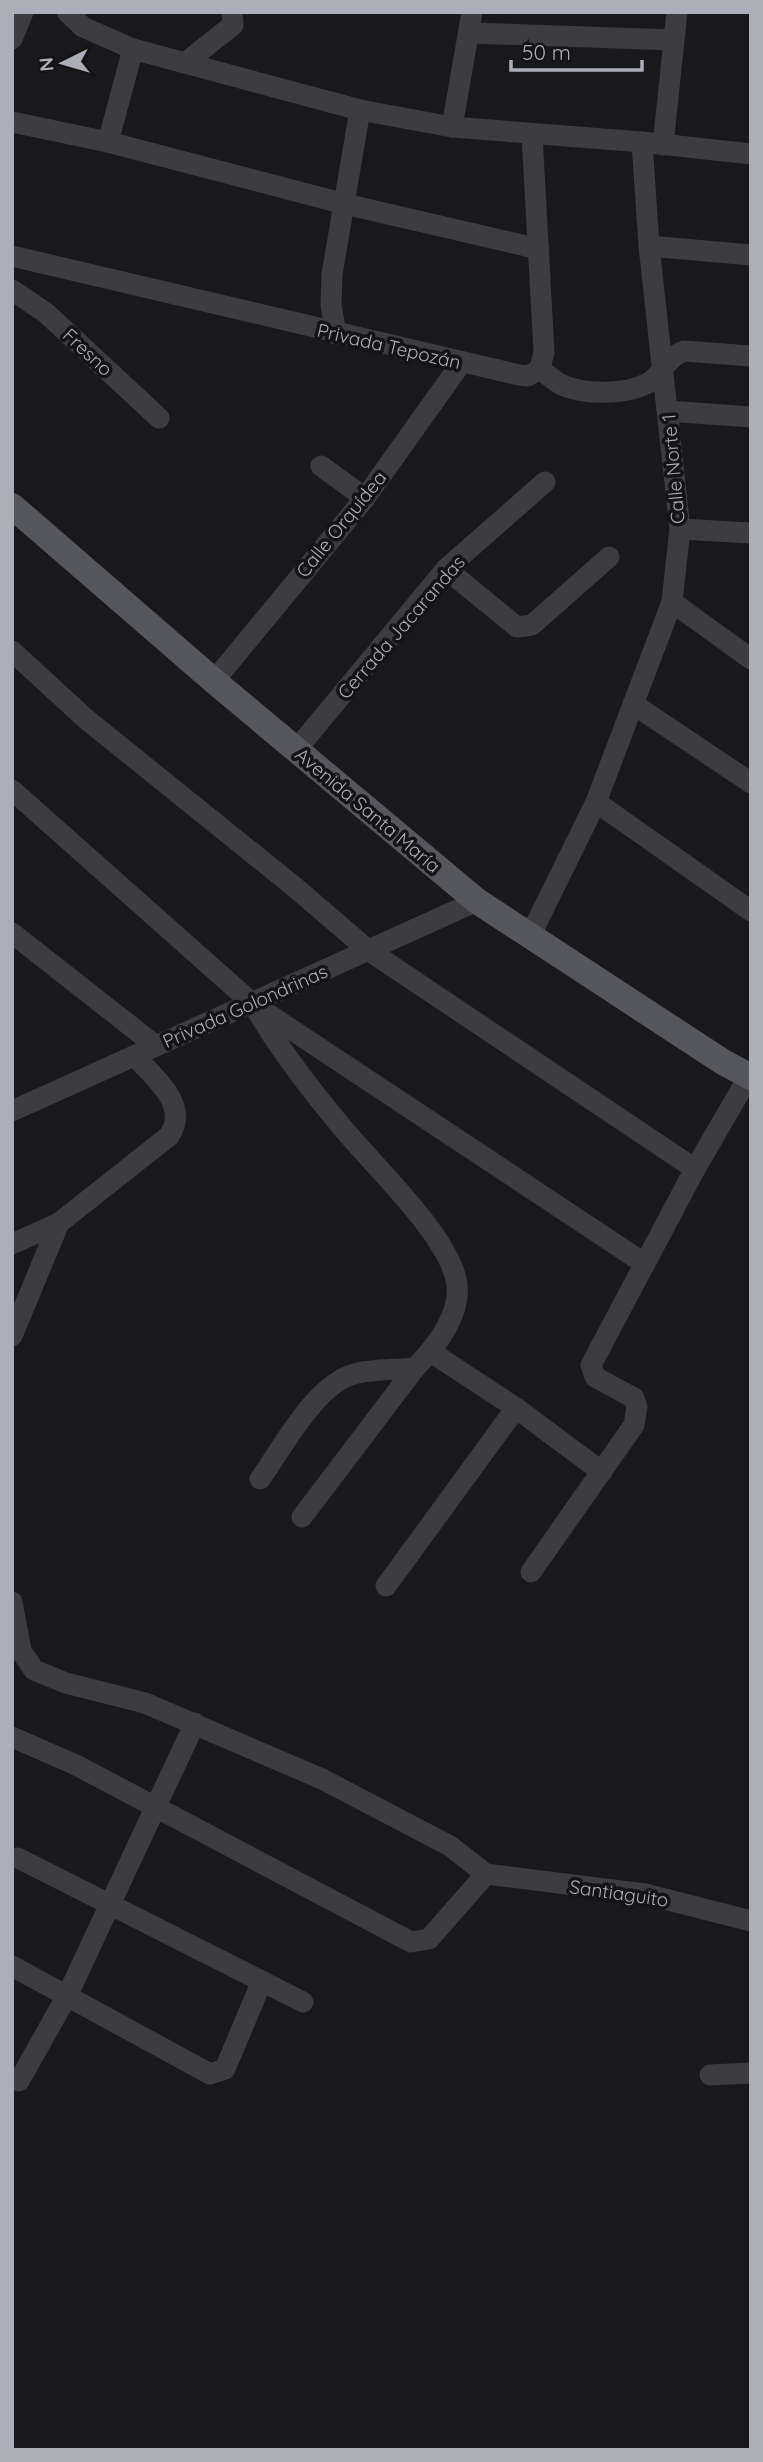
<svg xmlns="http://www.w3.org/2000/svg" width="763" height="2462" viewBox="0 0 763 2462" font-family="Quicksand,sans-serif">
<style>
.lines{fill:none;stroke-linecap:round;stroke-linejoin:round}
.minor{stroke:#3c3c41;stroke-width:21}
.major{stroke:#56575e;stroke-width:26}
.labels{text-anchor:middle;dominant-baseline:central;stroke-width:7;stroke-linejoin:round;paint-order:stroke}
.street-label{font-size:19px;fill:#acaeba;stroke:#141416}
</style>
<rect width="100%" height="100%" fill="#19191b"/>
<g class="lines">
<!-- minor -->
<g class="minor">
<polyline points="67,12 83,27 133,49 360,110 452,127 642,142 751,154"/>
<polyline points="470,33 674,40"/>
<polyline points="12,39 23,12"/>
<polyline points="185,63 233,25 232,12"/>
<polyline points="12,122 108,142 345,204 539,249"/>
<polyline points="452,127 472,12"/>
<polyline points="532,135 544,352 540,369"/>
<polyline points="108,142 133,49"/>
<polyline points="663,145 677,12"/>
<polyline points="649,246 751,255"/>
<path d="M12,256L519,375L528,376L540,369C547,374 554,381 562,385C585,395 626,395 648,383C662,375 667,357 684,351L751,356"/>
<polyline points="12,290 46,313 159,418"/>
<polyline points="336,334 331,305 332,274 360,110"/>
<polyline points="668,411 751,417"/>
<polyline points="321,466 365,498"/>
<polyline points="680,529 751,533"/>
<polyline points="446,569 517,627 532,625 609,557"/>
<polyline points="672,602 751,659"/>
<polyline points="12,651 86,719 297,889 368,950 695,1169"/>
<polyline points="214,681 365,498 462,362"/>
<polyline points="633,704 751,783"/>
<polyline points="296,750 446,569 545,482"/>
<polyline points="12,790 253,1004 645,1264"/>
<polyline points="596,802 751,911"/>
<polyline points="12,933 156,1046"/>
<polyline points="530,936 596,802 672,602 680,529 649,246 642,142"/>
<path d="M256,1009C280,1050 310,1089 341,1126C373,1165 445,1232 456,1279C464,1311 436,1347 415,1368L302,1517"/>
<polyline points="12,1111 477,901"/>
<polyline points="12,1244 59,1223"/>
<path d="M12,1336L59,1223L169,1136C190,1105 155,1079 135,1056"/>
<polyline points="431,1352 516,1408 602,1472"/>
<path d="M260,1479C283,1447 315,1385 354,1374C373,1369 395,1370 415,1368"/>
<polyline points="531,1572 634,1425 637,1407 634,1398 595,1377 591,1365 695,1169 749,1076"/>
<polyline points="386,1586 516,1408"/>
<polyline points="12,1602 21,1651 34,1670 66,1683 145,1703 322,1779 450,1846 486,1874"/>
<polyline points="12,1737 76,1765 411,1942 429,1939 486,1874"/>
<polyline points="18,1858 303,2002"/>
<polyline points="486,1874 645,1894 751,1921"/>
<polyline points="12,1966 210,2074 225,2069 262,1981"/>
<polyline points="710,2075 751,2073"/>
<polyline points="19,2081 68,1994 195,1723"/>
</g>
<!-- major -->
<polyline class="major" points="12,506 214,681 477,901 723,1062 751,1077"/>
</g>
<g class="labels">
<!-- street labels -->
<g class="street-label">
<text transform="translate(389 346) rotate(13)">Privada Tepozán</text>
<text transform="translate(88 352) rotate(43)">Fresno</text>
<text transform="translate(673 469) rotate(-95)">Calle Norte 1</text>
<text transform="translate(341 524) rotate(-51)">Calle Orquídea</text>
<text transform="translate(401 627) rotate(-49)">Cerrada Jacarandas</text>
<text transform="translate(368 810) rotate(40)">Avenida Santa María</text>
<text transform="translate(245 1006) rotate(-24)">Privada Golondrinas</text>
<text transform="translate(619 1893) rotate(8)">Santiaguito</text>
</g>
</g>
<!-- border -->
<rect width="763" height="2462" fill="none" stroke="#acaeba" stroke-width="28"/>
<!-- north arrow -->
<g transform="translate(63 63) rotate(265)" stroke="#141416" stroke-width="5" paint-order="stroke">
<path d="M0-5L12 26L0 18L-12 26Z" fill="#acaeba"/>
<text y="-10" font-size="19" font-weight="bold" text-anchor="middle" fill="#acaeba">N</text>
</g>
<!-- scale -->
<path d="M511 60v10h131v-10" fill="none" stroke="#acaeba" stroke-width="3.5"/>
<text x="522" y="60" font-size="21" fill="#acaeba" stroke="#141416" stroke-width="5" paint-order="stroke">50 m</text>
</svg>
